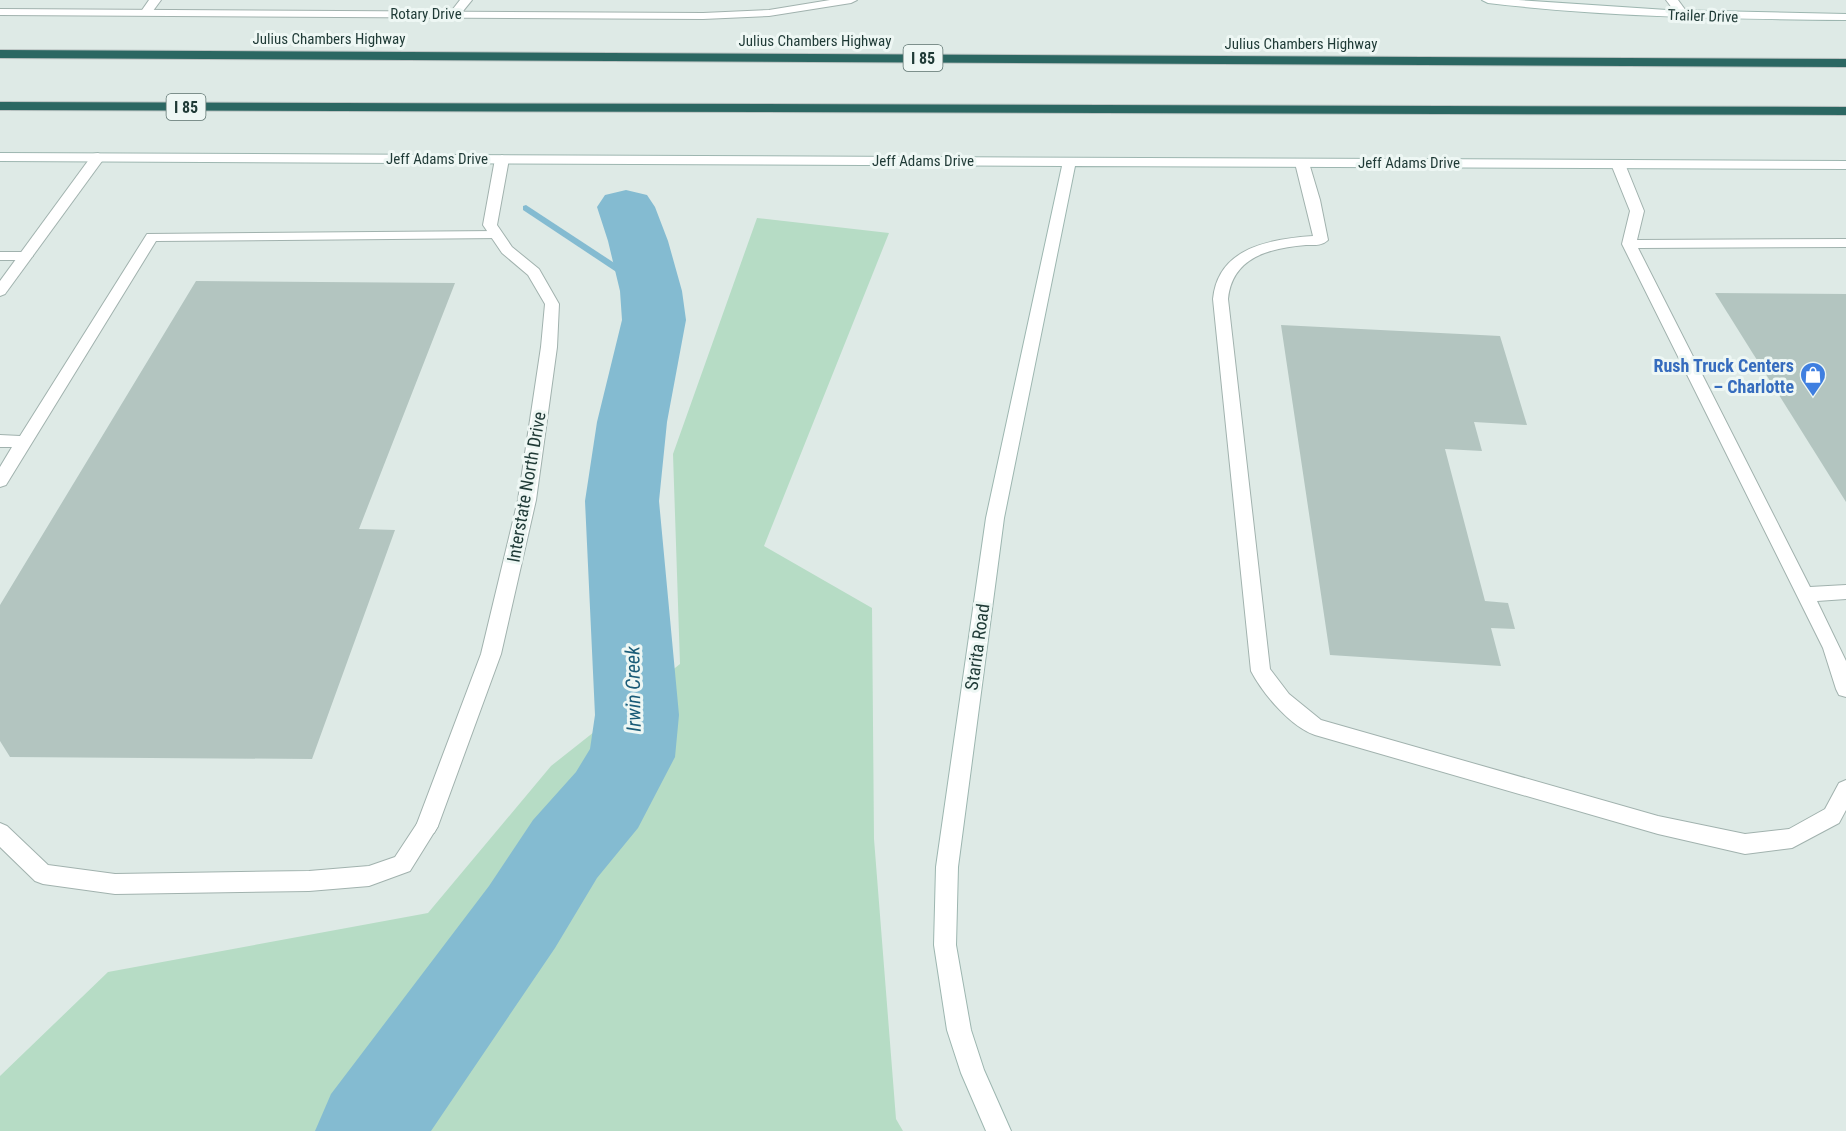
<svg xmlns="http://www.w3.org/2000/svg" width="1846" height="1131" viewBox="0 0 1846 1131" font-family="'Roboto Condensed',sans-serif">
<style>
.green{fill:#b6dcc5}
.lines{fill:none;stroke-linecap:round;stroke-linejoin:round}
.stream{fill:#84bbd1;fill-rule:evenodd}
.river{fill:#84bbd1;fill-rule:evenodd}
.building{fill:#b3c5c0}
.lane-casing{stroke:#a1b2ae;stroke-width:2}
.street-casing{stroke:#a1b2ae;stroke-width:2}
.secondary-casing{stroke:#9db6b0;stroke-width:2}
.highway-casing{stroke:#bcc4c3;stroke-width:2}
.lane{fill:#fff;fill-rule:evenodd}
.street{fill:#fff;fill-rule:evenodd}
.secondary{fill:#fff;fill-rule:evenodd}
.highway{fill:#2b6762;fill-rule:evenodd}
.labels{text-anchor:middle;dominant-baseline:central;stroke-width:6;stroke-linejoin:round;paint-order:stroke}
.far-street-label{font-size:15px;fill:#1f3a36;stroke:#eef7f4}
.shield{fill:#eef7f4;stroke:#5d736f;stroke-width:1.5}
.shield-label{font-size:16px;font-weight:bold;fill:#1f3a36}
.shop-label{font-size:18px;font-weight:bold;fill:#366cbe;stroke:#eef7f4;text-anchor:end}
.street-label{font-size:18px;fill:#1f3a36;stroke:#eef7f4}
.water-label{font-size:20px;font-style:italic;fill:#195b77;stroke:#eef7f4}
</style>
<rect width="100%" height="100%" fill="#deeae6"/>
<!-- green -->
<polygon class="green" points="757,218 889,233 764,546 872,608 874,839 896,1119 903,1131 0,1131 0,1076 108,972 428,913 551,766 680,664 673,454"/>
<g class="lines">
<!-- stream -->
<polygon class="stream" points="526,205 654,289 654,293 648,293 523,210 523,206"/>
<!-- river -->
<polygon class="river" points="626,190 647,195 655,207 668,241 682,291 686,320 667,422 659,501 679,715 675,757 638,828 597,878 555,948 431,1131 315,1131 331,1094 489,886 533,820 576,772 590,749 595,715 585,501 597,422 622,320 620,291 608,241 597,207 605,195"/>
</g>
<!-- building -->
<g class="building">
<polygon points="196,281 455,283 359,529 395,530 312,759 10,757 0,741 0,605"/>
<polygon points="1715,293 1846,294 1846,502"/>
<polygon points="1281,325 1500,336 1527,425 1474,422 1482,451 1445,449 1485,601 1508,603 1515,629 1491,628 1501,666 1330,655"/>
</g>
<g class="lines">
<defs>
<g id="lane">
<polygon points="149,0 161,0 150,15 142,15 140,13"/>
<polygon points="460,0 472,0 459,16 451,16 449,14"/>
<polygon points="1666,0 1678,0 1689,15 1687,17 1679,17"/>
<path d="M1302,159L1309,163L1320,200L1328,240C1322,246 1314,245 1306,245C1270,248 1232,257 1228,299L1270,669L1289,694L1321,720L1658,816L1745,834L1789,829L1825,809L1839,783L1846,780V810L1839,823L1792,848L1745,854L1658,834L1315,735C1291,727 1263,694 1251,671L1213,299C1218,247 1271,239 1313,236L1295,163Z"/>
<polygon points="1618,160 1625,164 1644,211 1637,240 1846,239 1846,247 1638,248 1810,587 1846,585 1846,599 1817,601 1846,661 1846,697 1839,695 1836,689 1823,648 1622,244 1630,211 1611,164"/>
<polygon points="496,231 503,235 501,238 156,241 6,485 0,487 0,467 12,447 0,447 0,435 20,436 147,234"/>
<polygon points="0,252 26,252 33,256 26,260 0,260"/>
<polygon points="427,817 434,819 438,826 410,871 369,886 309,891 115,894 43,884 35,881 0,847 0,823 7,826 48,865 115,874 309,871 369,866 395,857 420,819"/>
</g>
<g id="street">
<polygon points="830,0 857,0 851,3 769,16 703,19 0,15 0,9 703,13 769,10"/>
<polygon points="98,153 105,157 5,294 0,296 0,281 93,154"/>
<polygon points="502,155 509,159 497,225 512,247 539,269 559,304 557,347 536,500 501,654 438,826 434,833 427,835 420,833 416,826 481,654 518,500 541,347 545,304 528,275 502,253 483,225 495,159"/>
</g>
<g id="secondary">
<path d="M1482,0H1518L1667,10L1846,14V20C1726,19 1607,17 1488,3Z"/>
<polygon points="0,153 1846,161 1846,169 1075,166 1004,518 958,867 956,945 971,1030 984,1070 1011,1131 986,1131 961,1073 947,1030 934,945 936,867 986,518 1062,166 0,161"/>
</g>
<g id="highway">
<polygon points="0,50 1846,59 1846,67 0,58"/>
<polygon points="0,102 1846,107 1846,115 0,110"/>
</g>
</defs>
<!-- lane casing -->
<use href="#lane" class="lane-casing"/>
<!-- street casing -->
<use href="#street" class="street-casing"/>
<!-- secondary casing -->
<use href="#secondary" class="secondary-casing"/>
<!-- highway casing -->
<use href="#highway" class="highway-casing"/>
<!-- lane -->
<use href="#lane" class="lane"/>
<!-- street -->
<use href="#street" class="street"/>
<!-- secondary -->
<use href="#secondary" class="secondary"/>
<!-- highway -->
<use href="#highway" class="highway"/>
</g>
<!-- icons -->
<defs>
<symbol id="shop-pin" viewBox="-11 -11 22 30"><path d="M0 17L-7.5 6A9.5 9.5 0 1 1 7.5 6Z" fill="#3f7fe0" stroke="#eef7f4"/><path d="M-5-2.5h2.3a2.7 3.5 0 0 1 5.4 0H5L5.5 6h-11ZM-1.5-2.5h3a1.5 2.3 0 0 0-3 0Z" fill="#fff"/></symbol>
</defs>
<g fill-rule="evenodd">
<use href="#shop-pin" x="1798" y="360" width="30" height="40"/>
</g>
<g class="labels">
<!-- far-street labels -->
<g class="far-street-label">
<text x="426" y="14">Rotary Drive</text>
<text transform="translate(1703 16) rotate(2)">Trailer Drive</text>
<text x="329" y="39">Julius Chambers Highway</text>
<text x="815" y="41">Julius Chambers Highway</text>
<text x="1301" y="44">Julius Chambers Highway</text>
<text x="437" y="159">Jeff Adams Drive</text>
<text x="923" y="161">Jeff Adams Drive</text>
<text x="1409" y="163">Jeff Adams Drive</text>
</g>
<!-- shield labels -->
<g class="shield">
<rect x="903.5" y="45" width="39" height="26" rx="4.5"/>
<rect x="166.5" y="94" width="39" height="26" rx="4.5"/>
</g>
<g class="shield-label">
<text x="923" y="58">I 85</text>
<text x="186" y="107">I 85</text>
</g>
<!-- shop labels -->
<g class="shop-label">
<text x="1794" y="365">Rush Truck Centers<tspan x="1794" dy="21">– Charlotte</tspan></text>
</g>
<!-- street labels -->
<g class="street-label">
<text transform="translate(526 487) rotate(-80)">Interstate North Drive</text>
<text transform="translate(977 647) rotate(-82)">Starita Road</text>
</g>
<!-- water labels -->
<g class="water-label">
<text transform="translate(633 689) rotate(-91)">Irwin Creek</text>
</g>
</g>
</svg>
